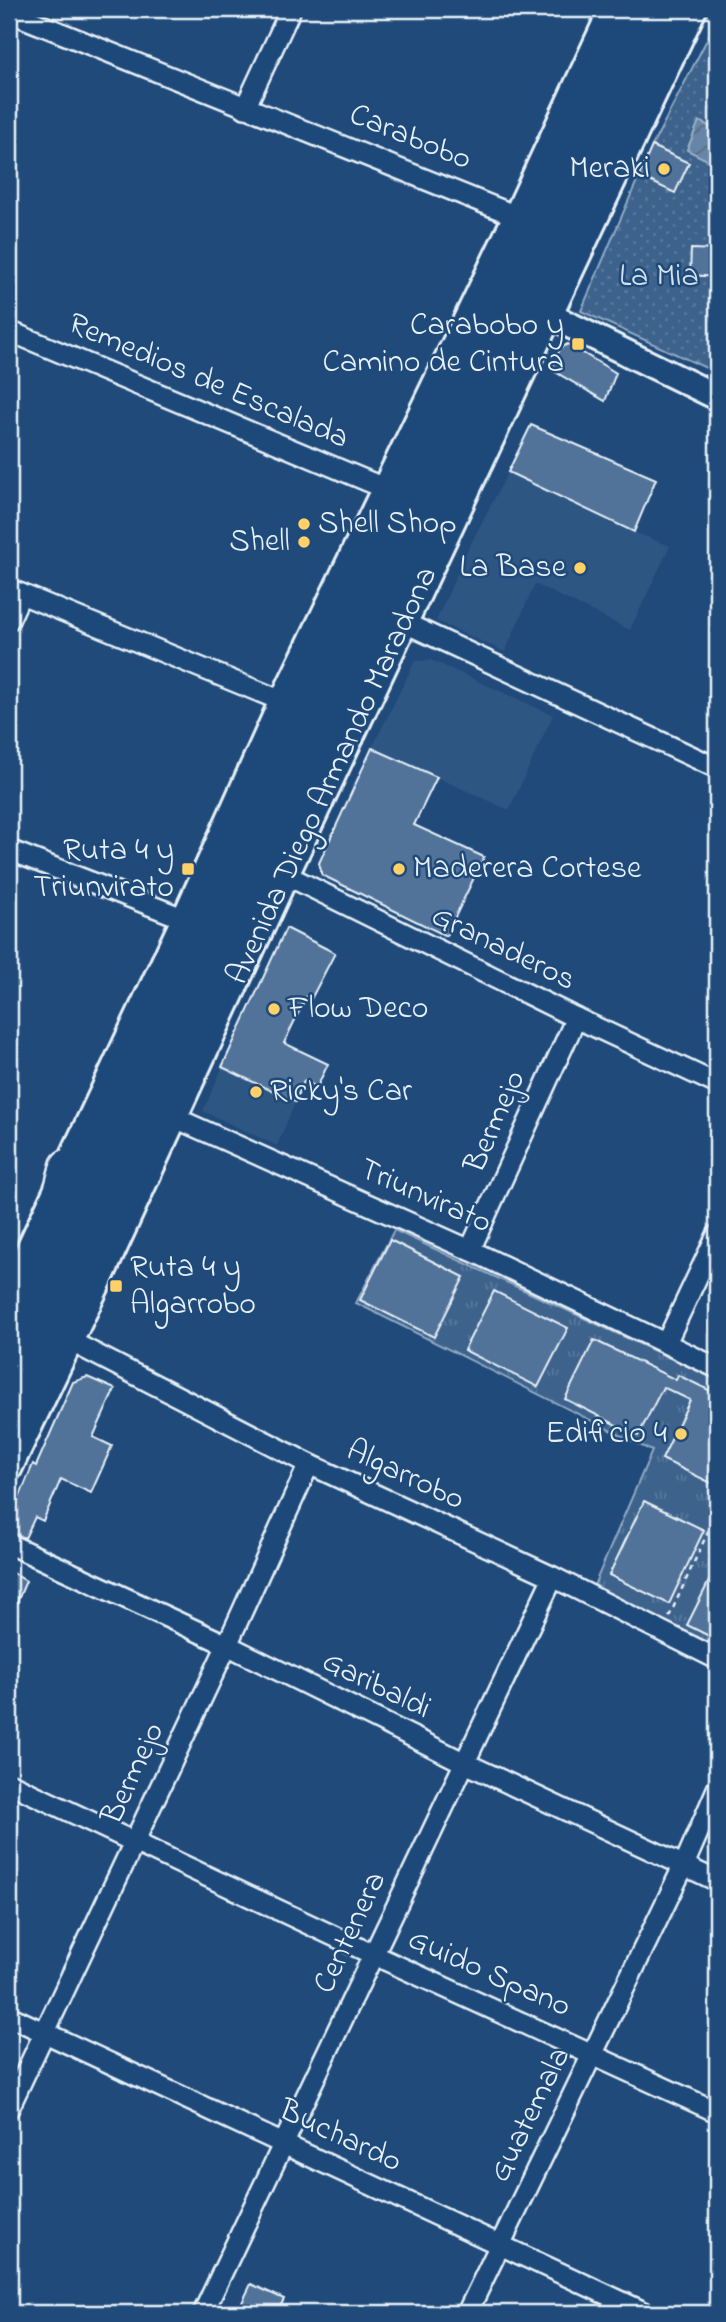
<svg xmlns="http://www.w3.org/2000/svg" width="726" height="2322" viewBox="0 0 726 2322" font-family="'Indie Flower',sans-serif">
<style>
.built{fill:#2e5683}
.grass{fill:url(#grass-tufts);stroke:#92aac2;stroke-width:2}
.park{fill:url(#park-dots);stroke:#92aac2;stroke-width:2}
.water{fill:url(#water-waves);stroke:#9ab0c7;stroke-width:2}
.building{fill:#517399;stroke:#e8f1f8;stroke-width:2}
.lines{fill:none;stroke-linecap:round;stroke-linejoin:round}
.minor-casing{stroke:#e8f1f8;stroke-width:24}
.tertiary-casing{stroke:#e8f1f8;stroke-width:30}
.primary-casing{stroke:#e8f1f8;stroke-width:37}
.path{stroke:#e8f1f8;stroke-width:2.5;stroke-dasharray:5 5;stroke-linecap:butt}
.minor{stroke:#1f4a7a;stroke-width:19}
.tertiary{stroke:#1f4a7a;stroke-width:24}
.primary{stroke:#1f4a7a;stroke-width:32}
.poi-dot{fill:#ffd166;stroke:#1f4a7a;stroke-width:2.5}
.labels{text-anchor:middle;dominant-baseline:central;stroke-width:5;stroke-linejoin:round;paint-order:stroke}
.street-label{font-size:32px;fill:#e8f1f8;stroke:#1f4a7a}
.poi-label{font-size:32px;fill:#e8f1f8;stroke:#1f4a7a;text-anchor:end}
.park-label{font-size:32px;fill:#d7e3ed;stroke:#1f4a7a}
</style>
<defs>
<pattern id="grass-tufts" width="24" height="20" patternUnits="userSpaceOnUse" patternTransform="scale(1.75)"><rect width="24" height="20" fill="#3c628c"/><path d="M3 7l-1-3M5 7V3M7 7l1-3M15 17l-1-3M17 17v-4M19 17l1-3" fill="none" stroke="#58799d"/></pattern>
<pattern id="park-dots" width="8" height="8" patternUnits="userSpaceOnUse" patternTransform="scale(1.75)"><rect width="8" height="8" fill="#3c628c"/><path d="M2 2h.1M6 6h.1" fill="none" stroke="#58799d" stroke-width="1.8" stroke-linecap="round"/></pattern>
<pattern id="water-waves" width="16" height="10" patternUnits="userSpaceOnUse" patternTransform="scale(1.75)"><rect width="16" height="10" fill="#6685a7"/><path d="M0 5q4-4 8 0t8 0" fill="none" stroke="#596d82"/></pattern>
</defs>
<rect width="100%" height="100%" fill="#1f4a7a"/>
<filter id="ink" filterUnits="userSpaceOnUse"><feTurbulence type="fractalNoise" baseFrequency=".0143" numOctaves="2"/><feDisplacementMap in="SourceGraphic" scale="14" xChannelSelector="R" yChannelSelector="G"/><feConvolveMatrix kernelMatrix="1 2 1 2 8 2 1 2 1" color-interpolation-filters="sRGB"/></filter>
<g filter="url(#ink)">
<!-- built -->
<g class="built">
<polygon points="508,472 634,532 670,546 630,630 535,584 505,652 436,621 467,551"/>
<polygon points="431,660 553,715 509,810 372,748 415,661"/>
<polygon points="232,1046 304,1081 277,1146 203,1111"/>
</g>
<!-- grass -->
<polygon class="grass" points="394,1230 717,1380 717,1646 592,1590 652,1451 356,1303"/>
<!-- park -->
<polygon class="park" points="717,20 717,373 581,311 639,176 675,192 688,163 652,146"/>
<!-- water -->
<polygon class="water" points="699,121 717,130 717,165 687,150"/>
<!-- building -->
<g class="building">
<polygon points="652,146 689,163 675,193 639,176"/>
<polygon points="691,249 717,250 717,277 690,275"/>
<polygon points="568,344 616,373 605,401 552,370 560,348"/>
<polygon points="531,425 656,479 634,532 508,472"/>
<polygon points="372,748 437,777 414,825 484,857 446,936 322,875 319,863"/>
<polygon points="286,928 335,953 311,999 306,997 284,1043 328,1064 317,1087 304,1081 295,1102 222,1067"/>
<polygon points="390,1240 464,1277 434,1337 360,1300"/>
<polygon points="494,1291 568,1328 538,1387 464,1350"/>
<polygon points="594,1340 676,1380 678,1375 717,1394 717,1486 662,1459 690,1400 663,1387 638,1436 565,1399"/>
<polygon points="87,1377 115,1389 93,1437 112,1446 91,1493 61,1479 43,1521 35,1517 25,1538 9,1532 9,1505 15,1508 33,1464 36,1466 73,1382"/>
<polygon points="644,1501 704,1530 669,1604 609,1575"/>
<polygon points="717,1565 717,1640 687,1625"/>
<polygon points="9,1571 26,1581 9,1621"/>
<polygon points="251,2284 284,2299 277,2313 237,2313"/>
</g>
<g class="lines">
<defs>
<g id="minor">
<polyline points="9,12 516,216"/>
<polyline points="245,108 291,9"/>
<polyline points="9,331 384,488"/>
<polyline points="9,589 282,701"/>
<polyline points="9,620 21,594"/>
<polyline points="405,623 717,768"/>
<polyline points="9,850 198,924"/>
<polyline points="274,869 576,1018 717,1084"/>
<polyline points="162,1112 470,1250 717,1368"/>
<polyline points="470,1250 576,1018"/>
<polyline points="70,1341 309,1464 553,1577 717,1659"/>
<polyline points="666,1343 717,1235"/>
<polyline points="9,1544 227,1645 465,1763 717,1881"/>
<polyline points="9,1783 374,1955 717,2112"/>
<polyline points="9,2016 646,2313"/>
<polyline points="9,2108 227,1645 309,1464"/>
<polyline points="203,2313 553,1577"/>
<polyline points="467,2313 684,1865 717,1789"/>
</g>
<g id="tertiary">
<polyline points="544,301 549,315 717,397"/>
<polyline points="9,1291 184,919 282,701 516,216 612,9"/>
<polyline points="9,1469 100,1279 286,875 694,9"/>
</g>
<g id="primary">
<polyline points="53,1219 67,1166"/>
<polyline points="9,1349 141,1063 639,9"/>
<polyline points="9,1415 297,792 384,613 667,9"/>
</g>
</defs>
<!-- minor casing -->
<use href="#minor" class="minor-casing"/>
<!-- tertiary casing -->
<use href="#tertiary" class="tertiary-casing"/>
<!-- primary casing -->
<use href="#primary" class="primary-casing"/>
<!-- path -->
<polyline class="path" points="669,1617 717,1512"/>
<!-- minor -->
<use href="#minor" class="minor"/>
<!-- tertiary -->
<use href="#tertiary" class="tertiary"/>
<!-- primary -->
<use href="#primary" class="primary"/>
</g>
</g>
<!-- markers -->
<g class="poi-dot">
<circle cx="664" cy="169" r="7"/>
<rect x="571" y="337" width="14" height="14" rx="3.5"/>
<circle cx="304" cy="524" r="7"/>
<circle cx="304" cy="542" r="7"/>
<circle cx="580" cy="568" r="7"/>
<rect x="181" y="862" width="14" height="14" rx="3.5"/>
<circle cx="399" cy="869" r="7"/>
<circle cx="274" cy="1009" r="7"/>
<circle cx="256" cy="1092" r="7"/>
<rect x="109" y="1279" width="14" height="14" rx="3.5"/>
<circle cx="681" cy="1434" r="7"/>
</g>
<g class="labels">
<!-- street labels -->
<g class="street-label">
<text transform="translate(410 138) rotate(22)">Carabobo</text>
<text transform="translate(208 382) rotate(23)">Remedios de Escalada</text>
<text transform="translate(333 776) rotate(-65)">Avenida Diego Armando Maradona</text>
<text transform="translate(503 949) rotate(26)">Granaderos</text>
<text transform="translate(496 1122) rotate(-66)">Bermejo</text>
<text transform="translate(425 1197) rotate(24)">Triunvirato</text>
<text transform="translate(405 1476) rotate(25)">Algarrobo</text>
<text transform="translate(376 1686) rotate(26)">Garibaldi</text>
<text transform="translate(134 1774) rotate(-65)">Bermejo</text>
<text transform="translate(351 1933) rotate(-65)">Centenera</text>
<text transform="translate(489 1974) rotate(24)">Guido Spano</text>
<text transform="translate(531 2115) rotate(-64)">Guatemala</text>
<text transform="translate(340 2137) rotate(25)">Buchardo</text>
</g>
<!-- poi labels -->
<g class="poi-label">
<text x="650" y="169">Meraki</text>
<text x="564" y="326">Carabobo y<tspan x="564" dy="37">Camino de Cintura</tspan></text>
<text x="318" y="524" text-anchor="start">Shell Shop</text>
<text x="290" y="542">Shell</text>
<text x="566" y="568">La Base</text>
<text x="174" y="851">Ruta 4 y<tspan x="174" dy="37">Triunvirato</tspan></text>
<text x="413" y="869" text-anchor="start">Maderera Cortese</text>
<text x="288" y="1009" text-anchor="start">Flow Deco</text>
<text x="270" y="1092" text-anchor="start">Ricky's Car</text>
<text x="130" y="1268" text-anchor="start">Ruta 4 y<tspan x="130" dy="37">Algarrobo</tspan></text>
<text x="667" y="1434">Edificio 4</text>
</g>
<!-- park labels -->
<g class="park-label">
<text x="659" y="277">La Mia</text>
</g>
</g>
<!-- margin -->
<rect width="726" height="2322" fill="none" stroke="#1f4a7a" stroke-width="35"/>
<rect x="18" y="18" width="691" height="2287" fill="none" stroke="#e8f1f8" stroke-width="2.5" filter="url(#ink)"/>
</svg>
